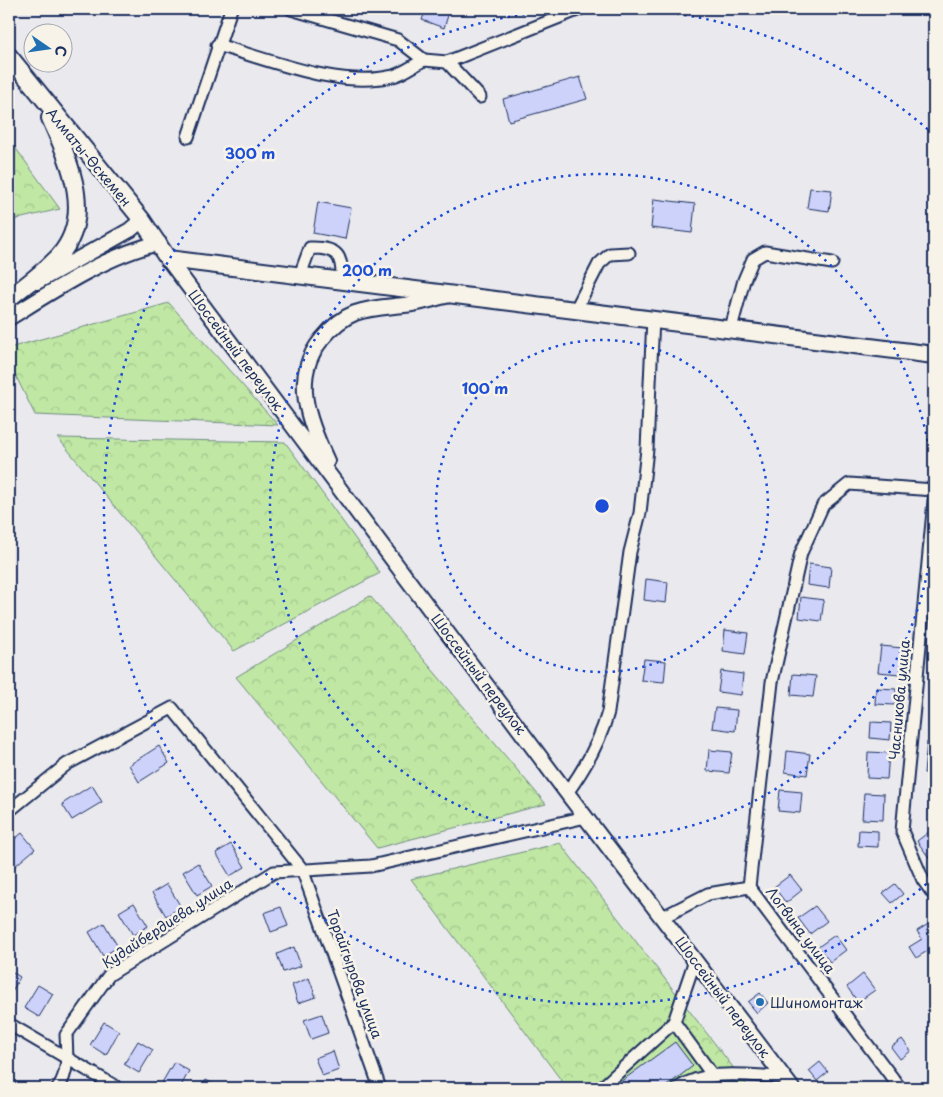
<svg xmlns="http://www.w3.org/2000/svg" width="943" height="1097" viewBox="0 0 943 1097" font-family="'Playpen Sans',sans-serif">
<style>
.forest{fill:url(#forest-crowns);stroke:#6e8b80}
.building{fill:#cdd2fb;stroke:#1b2f5e}
.lines{fill:none;stroke-linecap:round;stroke-linejoin:round}
.minor-casing{stroke:#1b2f5e;stroke-width:15}
.major-casing{stroke:#1b2f5e;stroke-width:18}
.highway-casing{stroke:#1b2f5e;stroke-width:20}
.minor{stroke:#f7f3e8;stroke-width:11}
.major{stroke:#f7f3e8;stroke-width:14}
.highway{stroke:#f7f3e8;stroke-width:16}
.ring{fill:none;stroke:#1d4ed8;stroke-width:2.5;stroke-dasharray:2.5 5}
.poi-dot{fill:#1f6fb2;stroke:#f7f3e8;stroke-width:2}
.labels{text-anchor:middle;dominant-baseline:central;stroke-width:5;stroke-linejoin:round;paint-order:stroke}
.street-label{font-size:14px;fill:#1b2f5e;stroke:#f7f3e8}
.poi-label{font-size:14px;fill:#1b2f5e;stroke:#f7f3e8;text-anchor:start}
.centre{fill:#1d4ed8;stroke:#f7f3e8;stroke-width:2.5}
.ring-label{font-size:15px;text-anchor:middle;font-weight:bold;fill:#1d4ed8;stroke:#f7f3e8;stroke-width:5;stroke-linejoin:round;paint-order:stroke}
</style>
<defs>
<pattern id="forest-crowns" width="20" height="18" patternUnits="userSpaceOnUse" patternTransform="scale(1.25)"><rect width="20" height="18" fill="#c0e7a3"/><path d="M2 6a3 3 0 1 1 6 0M12 15a3 3 0 1 1 6 0" fill="none" stroke="#a4c68f"/></pattern>
</defs>
<rect width="100%" height="100%" fill="#eae9ee"/>
<filter id="ink" filterUnits="userSpaceOnUse"><feTurbulence type="fractalNoise" baseFrequency=".02" numOctaves="2"/><feDisplacementMap in="SourceGraphic" scale="10" xChannelSelector="R" yChannelSelector="G"/><feConvolveMatrix kernelMatrix="1 2 1 2 8 2 1 2 1" color-interpolation-filters="sRGB"/></filter>
<g filter="url(#ink)">
<!-- forest -->
<g class="forest">
<polygon points="9,139 60,209 9,221"/>
<polygon points="169,303 278,425 35,415 9,362 9,348"/>
<polygon points="58,438 285,442 380,573 234,651"/>
<polygon points="370,596 546,804 377,848 236,677"/>
<polygon points="560,843 749,1088 567,1088 411,879"/>
</g>
<!-- building -->
<g class="building">
<polygon points="426,9 450,9 444,28 422,20"/>
<polygon points="580,77 587,99 509,121 503,99"/>
<polygon points="810,188 832,190 829,211 807,208"/>
<polygon points="654,199 695,204 692,233 651,228"/>
<polygon points="318,202 351,208 345,239 313,233"/>
<polygon points="809,564 831,567 829,588 807,585"/>
<polygon points="646,579 668,582 666,603 644,600"/>
<polygon points="801,597 824,600 821,621 799,618"/>
<polygon points="725,630 748,633 745,654 723,651"/>
<polygon points="881,646 903,648 900,674 878,672"/>
<polygon points="644,659 666,661 664,682 641,680"/>
<polygon points="721,671 743,674 741,695 718,692"/>
<polygon points="793,674 816,676 813,697 791,695"/>
<polygon points="876,688 896,689 895,705 875,704"/>
<polygon points="715,708 737,710 735,731 712,728"/>
<polygon points="871,722 891,723 890,740 870,738"/>
<polygon points="927,742 934,742 934,774 924,773"/>
<polygon points="159,746 169,763 139,782 129,765"/>
<polygon points="709,750 732,752 729,773 707,771"/>
<polygon points="787,751 810,754 807,775 785,772"/>
<polygon points="868,752 889,753 887,779 867,778"/>
<polygon points="92,785 102,802 72,820 62,804"/>
<polygon points="780,790 802,792 800,813 778,811"/>
<polygon points="864,793 884,794 883,820 862,819"/>
<polygon points="933,829 934,857 930,859 917,841"/>
<polygon points="859,830 878,831 878,847 858,846"/>
<polygon points="22,833 35,849 9,871 9,844"/>
<polygon points="231,844 245,867 230,876 216,853"/>
<polygon points="198,863 212,886 197,895 183,872"/>
<polygon points="790,875 802,890 786,903 774,887"/>
<polygon points="167,884 181,907 166,916 152,893"/>
<polygon points="895,884 903,894 892,903 883,893"/>
<polygon points="134,903 148,926 133,935 119,912"/>
<polygon points="815,906 827,921 810,934 798,918"/>
<polygon points="281,907 288,926 271,932 264,913"/>
<polygon points="104,923 118,947 103,956 89,932"/>
<polygon points="930,923 934,930 934,947 916,958 909,947 922,939 917,931"/>
<polygon points="835,935 846,950 830,962 818,947"/>
<polygon points="294,947 301,966 283,972 277,954"/>
<polygon points="9,970 20,977 9,997"/>
<polygon points="863,974 875,990 858,1002 847,987"/>
<polygon points="309,978 316,997 298,1003 292,985"/>
<polygon points="38,985 53,994 39,1017 24,1008"/>
<polygon points="760,993 768,1003 757,1013 748,1002"/>
<polygon points="322,1014 328,1033 311,1039 304,1020"/>
<polygon points="104,1022 119,1031 106,1055 90,1045"/>
<polygon points="902,1039 911,1051 900,1059 891,1047"/>
<polygon points="138,1041 153,1050 139,1073 124,1064"/>
<polygon points="675,1042 693,1066 664,1088 612,1088"/>
<polygon points="333,1051 339,1070 322,1076 315,1058"/>
<polygon points="174,1062 189,1071 180,1088 165,1088 160,1086"/>
<polygon points="820,1062 828,1072 817,1081 809,1071"/>
<polygon points="206,1080 221,1088 201,1088"/>
</g>
<g class="lines">
<defs>
<g id="minor">
<polyline points="291,9 398,40 424,60 447,62 580,9"/>
<path d="M217,45C271,60 338,89 393,76C404,73 414,65 424,60"/>
<polyline points="447,62 480,97"/>
<polyline points="188,137 231,9"/>
<path d="M300,275L310,248C337,247 343,255 342,281"/>
<polyline points="576,309 599,264 610,254 629,253"/>
<polyline points="731,328 744,280 753,259 765,252 832,263"/>
<polyline points="934,501 902,831 923,880 934,895"/>
<path d="M567,793C585,768 600,742 608,712L630,552L640,513L647,449L653,318"/>
<polyline points="9,811 67,764 172,708 302,869 380,1088"/>
<polyline points="749,887 900,1088"/>
<polyline points="663,917 708,894 749,887 772,682 801,553 823,505 849,484 934,490"/>
<polyline points="674,1022 713,1076"/>
<polyline points="9,1024 118,1088"/>
<path d="M58,1088C69,1072 67,1054 66,1035L109,975L274,872L371,866L586,817"/>
<polyline points="601,1088 674,1022 695,960"/>
<path d="M678,1088C706,1068 750,1076 783,1077"/>
</g>
<g id="major">
<polyline points="168,259 567,793 792,1088"/>
<polyline points="37,282 130,230 142,220"/>
<path d="M9,318C54,290 107,255 159,243"/>
<path d="M327,461C309,422 290,377 322,339C331,328 342,318 355,313C372,307 387,307 404,305C418,304 432,299 446,296"/>
</g>
<g id="highway">
<polyline points="9,56 142,220 168,259 934,355"/>
<path d="M11,297C27,284 45,271 59,256C95,215 69,161 50,118"/>
</g>
</defs>
<!-- minor casing -->
<use href="#minor" class="minor-casing"/>
<!-- major casing -->
<use href="#major" class="major-casing"/>
<!-- highway casing -->
<use href="#highway" class="highway-casing"/>
<!-- minor -->
<use href="#minor" class="minor"/>
<!-- major -->
<use href="#major" class="major"/>
<!-- highway -->
<use href="#highway" class="highway"/>
</g>
</g>
<!-- distance rings -->
<g class="ring">
<circle cx="602" cy="506" r="166"/>
<circle cx="602" cy="506" r="332"/>
<path d="M932 879A498 498 0 1 1 572 9M632 9A498 498 0 0 1 932 133"/>
</g>
<!-- markers -->
<circle class="poi-dot" cx="760" cy="1002" r="5"/>
<g class="labels">
<!-- street labels -->
<g class="street-label">
<text transform="translate(89 157) rotate(50)">Алматы-Өскемен</text>
<text transform="translate(236 350) rotate(53)">Шоссейный переулок</text>
<text transform="translate(479 674) rotate(53)">Шоссейный переулок</text>
<text transform="translate(899 700) rotate(-85)">Часникова улица</text>
<text transform="translate(167 923) rotate(-33)">Кудайбердиева улица</text>
<text transform="translate(801 930) rotate(53)">Логвина улица</text>
<text transform="translate(355 974) rotate(70)">Торайгырова улица</text>
<text transform="translate(723 997) rotate(53)">Шоссейный переулок</text>
</g>
<!-- poi labels -->
<g class="poi-label">
<text x="770" y="1002">Шиномонтаж</text>
</g>
</g>
<circle cx="602" cy="506" r="8" class="centre"/>
<g class="ring-label">
<text x="250" y="159">300 m</text>
<text x="367" y="276">200 m</text>
<text x="485" y="394">100 m</text>
</g>
<!-- margin -->
<rect width="943" height="1097" fill="none" stroke="#f7f3e8" stroke-width="30"/>
<rect x="15" y="15" width="913" height="1067" fill="none" stroke="#1b2f5e" stroke-width="2" filter="url(#ink)"/>
<!-- north arrow -->
<g transform="translate(48 48) rotate(103)"><circle r="24" fill="#f7f3e8" stroke="#9fa5b1"/>
<path d="M0-4L9 19L0 12L-9 19Z" fill="#1f6fb2"/>
<text y="-8" font-size="14" font-weight="bold" text-anchor="middle" fill="#1b2f5e">С</text>
</g>
</svg>
